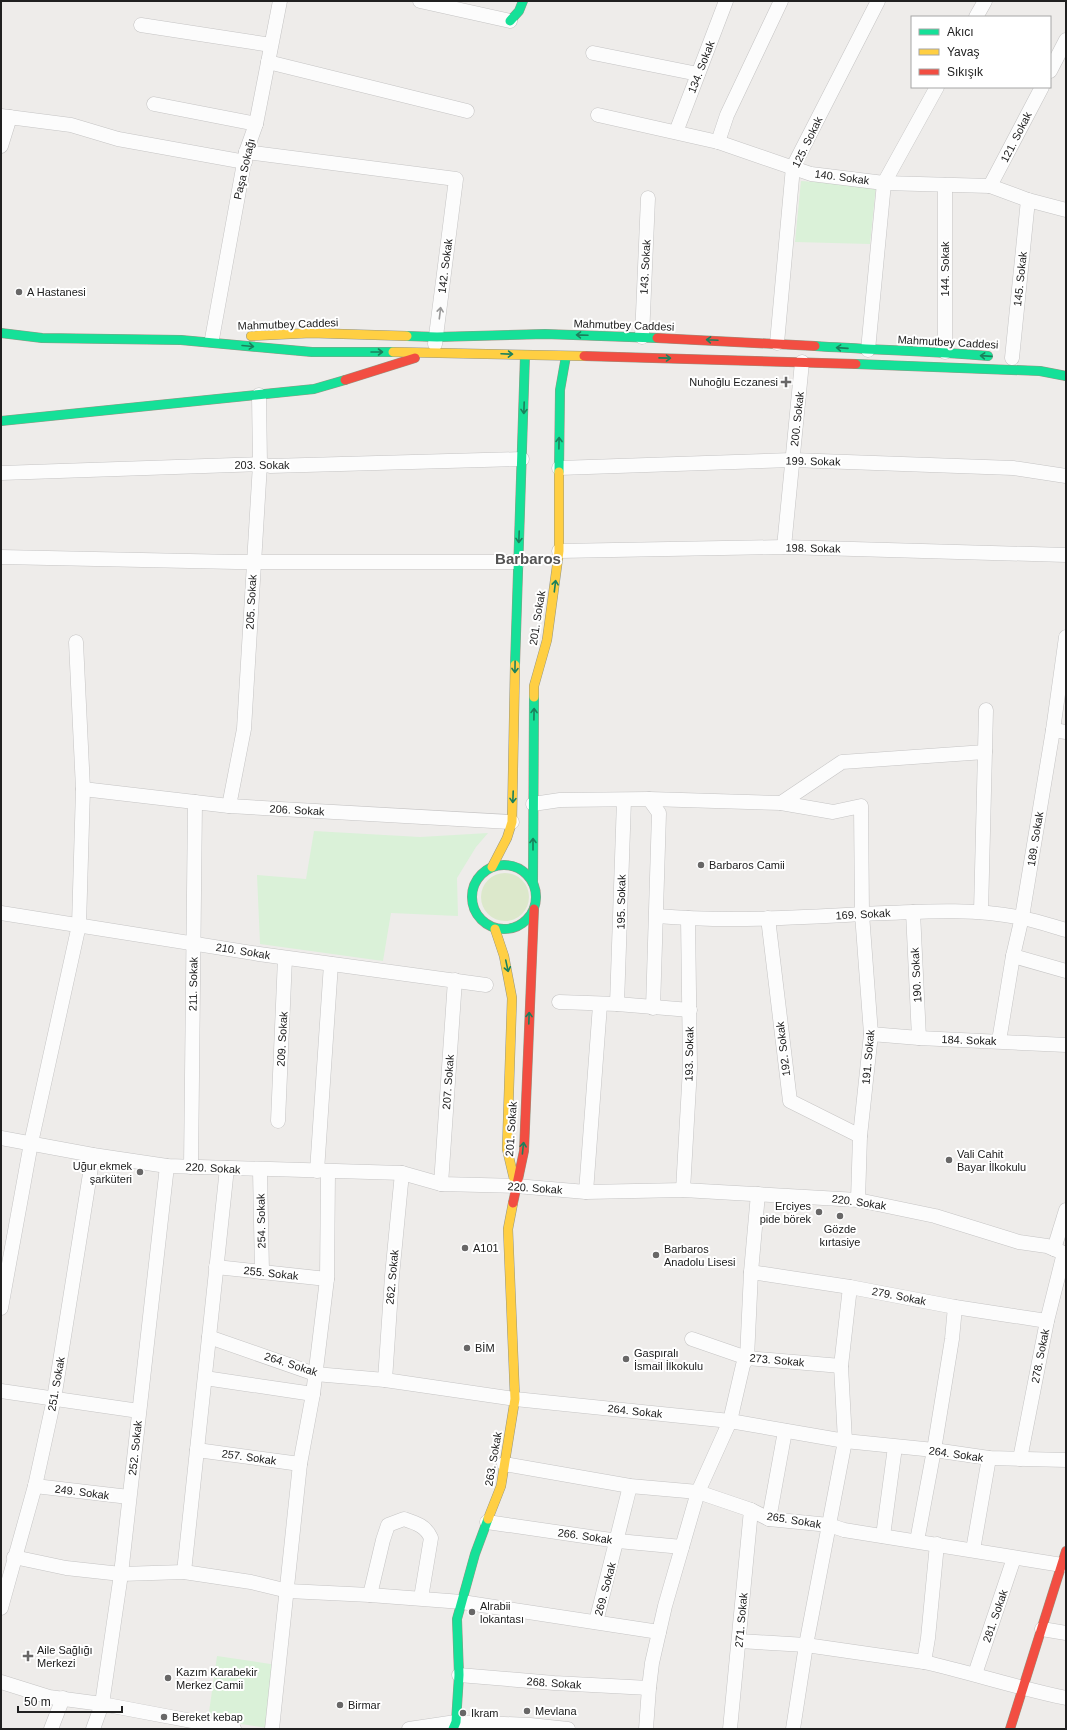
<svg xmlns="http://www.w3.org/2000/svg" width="1067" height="1730" viewBox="0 0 1067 1730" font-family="Helvetica,sans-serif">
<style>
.grass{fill:#dce8cb}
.park{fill:#daf1d8}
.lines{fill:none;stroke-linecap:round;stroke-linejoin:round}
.street-casing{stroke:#c5c4c4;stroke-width:15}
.fast-casing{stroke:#969683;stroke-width:10}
.slow-casing{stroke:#969683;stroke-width:10}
.jam-casing{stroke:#969683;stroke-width:10}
.street{stroke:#fcfcfc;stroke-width:14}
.fast{stroke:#16e098;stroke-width:9}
.slow{stroke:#ffcf43;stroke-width:9}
.jam{stroke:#f24e42;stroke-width:9}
.oneway{stroke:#999}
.oneway2{stroke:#1b805c}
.poi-dot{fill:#686767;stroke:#fff;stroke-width:1.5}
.labels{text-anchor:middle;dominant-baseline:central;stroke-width:4;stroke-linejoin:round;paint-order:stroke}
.street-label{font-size:11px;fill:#202020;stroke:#fff}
.poi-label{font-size:11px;fill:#202020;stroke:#fff;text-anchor:start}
.district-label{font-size:15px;font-weight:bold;fill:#535353;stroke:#fff}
</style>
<rect width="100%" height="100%" fill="#eeecea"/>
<!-- grass -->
<circle class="grass" cx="505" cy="897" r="24"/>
<!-- park -->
<g class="park">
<polygon points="801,181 876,186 870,244 795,242"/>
<polygon points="314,831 420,837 488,833 476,847 457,878 458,916 391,913 383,961 260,944 257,875 306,879"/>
<polygon points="217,1656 277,1665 268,1728 208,1719"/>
</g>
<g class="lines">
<defs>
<g id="street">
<polyline points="420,1 510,21"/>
<polyline points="976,17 985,1"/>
<polyline points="141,25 271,45"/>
<polyline points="593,53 698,74"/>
<polyline points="268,62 467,111"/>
<polyline points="1050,71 1066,40"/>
<polyline points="154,104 256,124"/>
<polyline points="598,115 718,142 811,174 884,183 990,186 1028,200 1066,210"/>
<polyline points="1,116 71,125 118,139 245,162"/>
<polyline points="676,132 726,1"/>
<polyline points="718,142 727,115 781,1"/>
<polyline points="1,146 10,117"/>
<polyline points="246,152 456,179 435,344"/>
<polyline points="990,186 1042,87"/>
<polyline points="642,337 648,198"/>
<polyline points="212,339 246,152 256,124 280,1"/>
<polyline points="777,343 793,167 878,1"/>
<polyline points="868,350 884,183 937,87"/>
<polyline points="945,352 945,185"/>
<polyline points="1012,358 1028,200"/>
<polyline points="559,468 792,460 1013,468 1066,476"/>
<polyline points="1,473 260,464 270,466 522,459"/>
<polyline points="784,547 802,362"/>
<polyline points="559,551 784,547 1066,555"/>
<polyline points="1,557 236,562 518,562"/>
<polyline points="1053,730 1066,732"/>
<polyline points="83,789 229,806 512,822"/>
<polyline points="649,799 781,803 842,762 985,752"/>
<polyline points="781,803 833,812 861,806 862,914 871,1034 860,1136 858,1200"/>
<polyline points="533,804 560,800 649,799 659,813 653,1008"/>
<polyline points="229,806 244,729 260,464 259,395"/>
<polyline points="913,912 919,1038"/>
<polyline points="981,912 986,710"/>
<polyline points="1,913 259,954 486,985"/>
<path d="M657,916C726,922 794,918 863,914C914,912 972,907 1022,918C1037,921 1052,926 1066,930"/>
<polyline points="768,918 790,1101 860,1136"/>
<polyline points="1013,956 1066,971"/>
<polyline points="559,1002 617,1004 690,1010"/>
<polyline points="617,1004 624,800"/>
<polyline points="871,1034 919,1038 1066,1045"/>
<polyline points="999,1041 1013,956 1022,917 1053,730 1066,637"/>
<polyline points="278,1121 285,958"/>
<polyline points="1,1138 93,1155 167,1166 402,1173 441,1184 516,1186 586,1192 683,1190 858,1200 935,1216 1019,1242 1047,1246 1066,1254"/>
<polyline points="191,1167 195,802"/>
<polyline points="260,1170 262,1272"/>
<polyline points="317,1171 331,964"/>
<polyline points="441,1184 455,980"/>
<polyline points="683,1190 690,1068 688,918"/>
<polyline points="586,1192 600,1005"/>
<polyline points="1054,1249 1066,1210"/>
<polyline points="216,1267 327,1279"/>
<polyline points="751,1272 850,1287 955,1307 1047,1321"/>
<polyline points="1,1308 31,1143 79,925 83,789 76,642"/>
<polyline points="209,1337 315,1374 385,1380 515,1399 730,1421 845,1441 934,1450 989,1458 1066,1460"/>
<polyline points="692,1339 747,1358 841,1366"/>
<polyline points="205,1378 313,1394"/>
<polyline points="385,1380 392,1276 402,1173"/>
<polyline points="1,1391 139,1411"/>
<polyline points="197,1450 300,1464"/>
<polyline points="1020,1459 1047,1321 1064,1253"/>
<polyline points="504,1464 630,1486 698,1492 751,1510 769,1519 829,1525 844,1530 1062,1565"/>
<polyline points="35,1486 129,1497"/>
<polyline points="769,1519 785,1431"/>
<polyline points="487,1522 618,1541 682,1547"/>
<polyline points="883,1536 895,1447"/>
<polyline points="917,1541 934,1450 952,1339 955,1307"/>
<path d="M937,1544L928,1638L924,1662C972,1673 1018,1688 1066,1698"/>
<polyline points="973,1550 989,1458"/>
<polyline points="14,1557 66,1568 121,1574 184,1572 251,1582 288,1591 370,1595 462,1602 659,1632"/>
<polyline points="184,1572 227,1168"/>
<path d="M370,1595L383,1540L388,1525L404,1519C416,1523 426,1526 431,1538L421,1598"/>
<polyline points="1,1608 35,1486 54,1399 93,1155"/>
<polyline points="596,1622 630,1486"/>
<polyline points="1042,1629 1066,1633"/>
<polyline points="739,1641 806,1645 924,1662"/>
<polyline points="975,1674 1014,1558"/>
<polyline points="459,1675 554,1683 649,1688"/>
<polyline points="1,1682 49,1697 102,1704 234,1729"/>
<polyline points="51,1729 63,1698"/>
<polyline points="93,1729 102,1704 121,1574 167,1166"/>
<polyline points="272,1729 300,1464 313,1394 327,1279 328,1172"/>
<polyline points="409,1729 456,1722 530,1725 568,1729"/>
<polyline points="646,1729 649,1688 652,1663 665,1606 698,1492 730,1421 743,1365 747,1358 751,1272 758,1194"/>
<polyline points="730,1729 751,1510"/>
<polyline points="793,1729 806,1645 845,1441 841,1366 850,1287"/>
</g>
<g id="fast">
<polyline points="510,21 519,11 523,1"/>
<polyline points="1,333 42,338 181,340 312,352 393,352"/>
<polyline points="407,336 437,337 545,334 657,338"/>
<path d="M815,346C873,350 931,351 988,356"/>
<polyline points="856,364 1040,371 1066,376"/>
<polyline points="1,421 314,389 345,380"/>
<polyline points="559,472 560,390 566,356"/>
<polyline points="515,665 525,355"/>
<circle cx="504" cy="897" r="32"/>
<polyline points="533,883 534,697"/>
<polyline points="453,1729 456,1722 459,1675 457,1619 475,1554 488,1519"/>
</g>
<g id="slow">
<polyline points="251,336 311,333 407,336"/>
<polyline points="393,352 584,356"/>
<polyline points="534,697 534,686 547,640 559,551 559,472"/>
<polyline points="492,867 507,838 512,822 515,665"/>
<polyline points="495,929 504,956 512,998 507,1149 515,1183"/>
<polyline points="488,1519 501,1486 515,1399 508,1229 513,1203"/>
</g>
<g id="jam">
<polyline points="657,338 815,346"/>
<polyline points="584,356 856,364"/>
<polyline points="345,380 415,358"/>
<polyline points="513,1203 524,1151 534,909"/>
<polyline points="1010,1729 1066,1551"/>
</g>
</defs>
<!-- street casing -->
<use href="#street" class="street-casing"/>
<!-- fast casing -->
<use href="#fast" class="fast-casing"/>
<!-- slow casing -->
<use href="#slow" class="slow-casing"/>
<!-- jam casing -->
<use href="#jam" class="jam-casing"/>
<!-- street -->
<use href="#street" class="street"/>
<!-- fast -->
<use href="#fast" class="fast"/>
<!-- slow -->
<use href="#slow" class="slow"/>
<!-- jam -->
<use href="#jam" class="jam"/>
</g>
<!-- one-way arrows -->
<defs><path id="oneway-shaft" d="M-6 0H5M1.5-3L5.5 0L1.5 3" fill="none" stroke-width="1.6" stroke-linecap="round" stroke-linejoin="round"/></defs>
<use class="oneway" href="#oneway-shaft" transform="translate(440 313) rotate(-83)"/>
<g class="oneway2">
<use href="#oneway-shaft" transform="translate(582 335) rotate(-178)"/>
<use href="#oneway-shaft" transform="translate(712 340) rotate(-177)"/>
<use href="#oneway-shaft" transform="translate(248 346) rotate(5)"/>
<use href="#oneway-shaft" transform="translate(842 348) rotate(-176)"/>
<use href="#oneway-shaft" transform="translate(377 352)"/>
<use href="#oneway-shaft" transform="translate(507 354) rotate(2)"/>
<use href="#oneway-shaft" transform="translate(986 356) rotate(-176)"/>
<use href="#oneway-shaft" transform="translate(665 358) rotate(1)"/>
<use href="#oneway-shaft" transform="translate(524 408) rotate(92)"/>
<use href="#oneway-shaft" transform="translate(559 443) rotate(-89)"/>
<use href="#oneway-shaft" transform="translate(519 537) rotate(92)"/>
<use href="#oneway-shaft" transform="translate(555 586) rotate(-83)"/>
<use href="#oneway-shaft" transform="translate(515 667) rotate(91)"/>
<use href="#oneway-shaft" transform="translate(534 714) rotate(-89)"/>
<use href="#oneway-shaft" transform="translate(513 797) rotate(92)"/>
<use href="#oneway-shaft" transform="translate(533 844) rotate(-90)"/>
<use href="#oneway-shaft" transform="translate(507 966) rotate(78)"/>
<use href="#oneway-shaft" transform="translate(529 1018) rotate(-88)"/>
<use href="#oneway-shaft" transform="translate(523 1148) rotate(-84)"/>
</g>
<!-- markers -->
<g class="poi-dot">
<circle cx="19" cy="292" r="4"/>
<path d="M784 376h4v4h4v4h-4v4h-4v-4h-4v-4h4z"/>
<circle cx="701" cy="865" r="4"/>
<circle cx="949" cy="1160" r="4"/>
<circle cx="140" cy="1172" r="4"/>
<circle cx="819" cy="1212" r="4"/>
<circle cx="840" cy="1216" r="4"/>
<circle cx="465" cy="1248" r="4"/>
<circle cx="656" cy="1255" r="4"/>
<circle cx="467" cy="1348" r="4"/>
<circle cx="626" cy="1359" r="4"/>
<circle cx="472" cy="1612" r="4"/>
<path d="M26 1650h4v4h4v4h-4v4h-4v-4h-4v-4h4z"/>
<circle cx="168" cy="1678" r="4"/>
<circle cx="340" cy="1705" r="4"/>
<circle cx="527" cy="1711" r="4"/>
<circle cx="463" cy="1713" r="4"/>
<circle cx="164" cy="1717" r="4"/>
</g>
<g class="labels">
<!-- street labels -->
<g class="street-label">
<text transform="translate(701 67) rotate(-69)">134. Sokak</text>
<text transform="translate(1016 137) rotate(-63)">121. Sokak</text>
<text transform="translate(807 142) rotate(-64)">125. Sokak</text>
<text transform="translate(244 169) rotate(-77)">Paşa Sokağı</text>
<text transform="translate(842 177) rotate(7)">140. Sokak</text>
<text transform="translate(445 266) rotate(-83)">142. Sokak</text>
<text transform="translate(645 267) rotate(-87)">143. Sokak</text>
<text transform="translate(945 269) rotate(-90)">144. Sokak</text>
<text transform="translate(1020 279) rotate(-84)">145. Sokak</text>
<text transform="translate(288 324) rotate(-2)">Mahmutbey Caddesi</text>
<text transform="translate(624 325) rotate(2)">Mahmutbey Caddesi</text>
<text transform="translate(948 342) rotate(3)">Mahmutbey Caddesi</text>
<text transform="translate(797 419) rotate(-84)">200. Sokak</text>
<text transform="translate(813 461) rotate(1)">199. Sokak</text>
<text x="262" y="465">203. Sokak</text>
<text transform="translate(813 548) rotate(1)">198. Sokak</text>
<text transform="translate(251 602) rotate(-87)">205. Sokak</text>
<text transform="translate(537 618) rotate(-81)">201. Sokak</text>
<text transform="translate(297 810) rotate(3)">206. Sokak</text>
<text transform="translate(1035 839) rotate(-81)">189. Sokak</text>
<text transform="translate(621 902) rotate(-89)">195. Sokak</text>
<text transform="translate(863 914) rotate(-3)">169. Sokak</text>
<text transform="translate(243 951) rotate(9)">210. Sokak</text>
<text transform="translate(916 975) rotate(-93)">190. Sokak</text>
<text transform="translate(193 984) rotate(-89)">211. Sokak</text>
<text transform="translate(282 1039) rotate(-87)">209. Sokak</text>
<text transform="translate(969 1040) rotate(2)">184. Sokak</text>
<text transform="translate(783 1049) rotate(-97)">192. Sokak</text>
<text transform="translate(689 1054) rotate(-89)">193. Sokak</text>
<text transform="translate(868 1057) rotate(-85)">191. Sokak</text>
<text transform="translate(448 1082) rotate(-86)">207. Sokak</text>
<text transform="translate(511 1129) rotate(-86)">201. Sokak</text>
<text transform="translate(213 1168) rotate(3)">220. Sokak</text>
<text transform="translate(535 1188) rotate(4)">220. Sokak</text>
<text transform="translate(859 1202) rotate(8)">220. Sokak</text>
<text transform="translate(261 1221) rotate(-91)">254. Sokak</text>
<text transform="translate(271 1273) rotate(6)">255. Sokak</text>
<text transform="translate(392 1277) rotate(-85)">262. Sokak</text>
<text transform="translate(899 1296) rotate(11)">279. Sokak</text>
<text transform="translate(1040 1356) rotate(-79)">278. Sokak</text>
<text transform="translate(777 1360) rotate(5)">273. Sokak</text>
<text transform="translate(291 1364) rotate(18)">264. Sokak</text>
<text transform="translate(56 1384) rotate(-80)">251. Sokak</text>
<text transform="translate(635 1411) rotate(6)">264. Sokak</text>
<text transform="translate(135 1448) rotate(-84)">252. Sokak</text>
<text transform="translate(956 1454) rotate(8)">264. Sokak</text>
<text transform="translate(249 1457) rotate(8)">257. Sokak</text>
<text transform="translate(493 1459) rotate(-80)">263. Sokak</text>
<text transform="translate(82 1492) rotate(7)">249. Sokak</text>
<text transform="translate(794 1520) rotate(9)">265. Sokak</text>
<text transform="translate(585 1536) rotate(8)">266. Sokak</text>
<text transform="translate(605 1589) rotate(-75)">269. Sokak</text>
<text transform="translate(995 1616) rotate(-71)">281. Sokak</text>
<text transform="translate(741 1620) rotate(-85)">271. Sokak</text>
<text transform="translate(554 1683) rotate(4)">268. Sokak</text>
</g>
<!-- poi labels -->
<g class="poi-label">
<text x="27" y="292">A Hastanesi</text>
<text x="778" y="382" text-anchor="end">Nuhoğlu Eczanesi</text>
<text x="709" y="865">Barbaros Camii</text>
<text x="957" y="1154">Vali Cahit<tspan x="957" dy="13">Bayar İlkokulu</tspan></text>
<text x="132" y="1166" text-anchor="end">Uğur ekmek<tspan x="132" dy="13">şarküteri</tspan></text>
<text x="811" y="1206" text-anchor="end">Erciyes<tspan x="811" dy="13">pide börek</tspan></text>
<text x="840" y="1229" text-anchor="middle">Gözde<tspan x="840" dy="13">kırtasiye</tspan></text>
<text x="473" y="1248">A101</text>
<text x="664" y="1249">Barbaros<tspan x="664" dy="13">Anadolu Lisesi</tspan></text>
<text x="475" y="1348">BİM</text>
<text x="634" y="1353">Gaspıralı<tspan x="634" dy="13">İsmail İlkokulu</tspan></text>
<text x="480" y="1606">Alrabii<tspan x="480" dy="13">lokantası</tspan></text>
<text x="37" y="1650">Aile Sağlığı<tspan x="37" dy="13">Merkezi</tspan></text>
<text x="176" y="1672">Kazım Karabekir<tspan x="176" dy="13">Merkez Camii</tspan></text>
<text x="348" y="1705">Birmar</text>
<text x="535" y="1711">Mevlana</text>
<text x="471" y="1713">Ikram</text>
<text x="172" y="1717">Bereket kebap</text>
</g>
<!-- district labels -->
<g class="district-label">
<text x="528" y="558">Barbaros</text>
</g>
</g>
<!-- border -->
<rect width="1067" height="1730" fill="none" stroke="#202020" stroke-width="4"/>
<!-- legend -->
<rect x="911" y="16" width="140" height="72" fill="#ffffff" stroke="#a6a6a6"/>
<rect x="919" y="29" width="20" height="6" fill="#16e098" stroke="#a6a6a6"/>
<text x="947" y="36" font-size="12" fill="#202020">Akıcı</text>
<rect x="919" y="49" width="20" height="6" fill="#ffcf43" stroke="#a6a6a6"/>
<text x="947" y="56" font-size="12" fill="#202020">Yavaş</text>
<rect x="919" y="69" width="20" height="6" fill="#f24e42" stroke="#a6a6a6"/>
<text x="947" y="76" font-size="12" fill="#202020">Sıkışık</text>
<!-- scale -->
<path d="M18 1706v6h104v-6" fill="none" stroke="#202020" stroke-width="2"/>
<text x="24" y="1706" font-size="12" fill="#202020" stroke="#ffffff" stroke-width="3" paint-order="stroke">50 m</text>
</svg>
